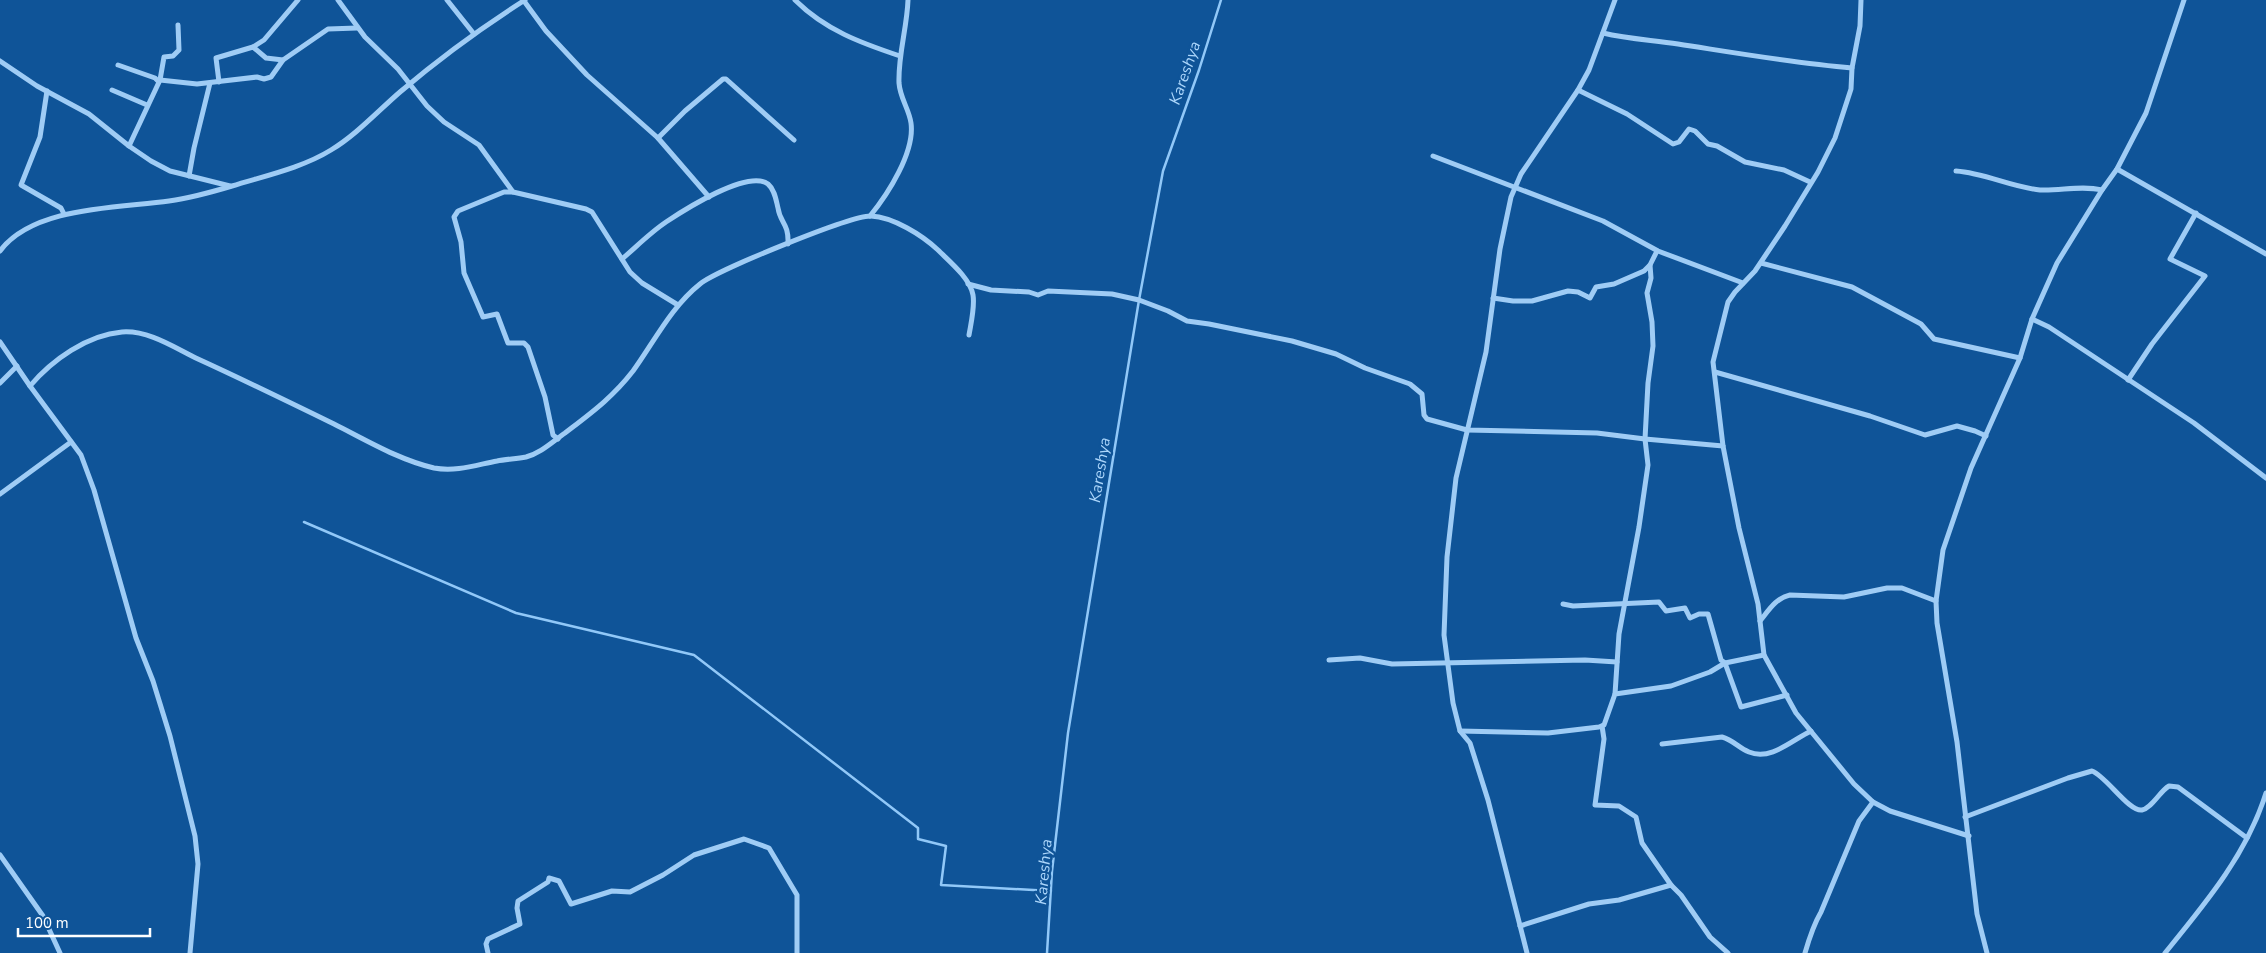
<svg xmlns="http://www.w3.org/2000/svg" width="2266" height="953" viewBox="0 0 2266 953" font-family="'Nunito Sans',sans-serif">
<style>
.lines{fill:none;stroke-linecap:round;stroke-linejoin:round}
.stream{stroke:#91c8f8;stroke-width:2.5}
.minor{stroke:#9fccf5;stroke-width:5}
.labels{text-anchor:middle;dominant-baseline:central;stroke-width:5;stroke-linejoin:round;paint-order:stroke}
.water-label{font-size:16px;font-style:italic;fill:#acd6fb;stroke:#0f5498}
</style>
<rect width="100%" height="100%" fill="#0f5498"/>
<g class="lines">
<!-- stream -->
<g class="stream">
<polyline points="304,522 516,613 694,655 918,828 918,839 946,846 941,885 1051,891"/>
<polyline points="1047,953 1052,871 1068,733 1139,300 1163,171 1199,70 1221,0"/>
</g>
<!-- minor -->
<g class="minor">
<polyline points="338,0 365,37 398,69 427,106 444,122 479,145 513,192 586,209 592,212 630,272 642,283 678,305"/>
<polyline points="447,0 474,34"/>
<path d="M795,0C825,30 861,43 900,56"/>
<polyline points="1861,0 1860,26 1852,68 1851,89 1835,138 1818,172 1785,226 1755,271 1735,292 1728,302 1713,362 1723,446 1739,528 1758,604 1764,655 1796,713 1854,784 1873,802 1890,811 1969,836"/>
<polyline points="524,1 546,31 587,75 658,138 709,197"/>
<path d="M1603,33C1628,39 1652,40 1678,44C1736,53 1793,63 1852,68"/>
<polyline points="253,47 264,40 298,0"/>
<polyline points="0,61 37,86 89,114 129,146 151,161 170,171 230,186"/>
<polyline points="118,65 155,78 158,81"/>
<polyline points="160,80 164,57 173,56 179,50 178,25"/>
<polyline points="219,82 216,58 253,47 266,58 283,60"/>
<polyline points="112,90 147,105"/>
<polyline points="1578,90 1627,114 1673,144 1679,142 1689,129 1695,131 1708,144 1717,146 1745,162 1784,170 1810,182"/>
<polyline points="47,91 40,137 21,185 61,208 64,214"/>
<polyline points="658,138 685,111 723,79 726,79 794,140"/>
<polyline points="129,146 160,80 197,84 257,77 264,79 271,77 283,60 328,29 357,28"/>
<polyline points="1433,156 1603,221 1658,251 1743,283"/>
<polyline points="2117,169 2266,254"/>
<path d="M1956,171C1985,173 2011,187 2040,190C2061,191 2081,185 2102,190"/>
<polyline points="189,176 194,148 210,83"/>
<polyline points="513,192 504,192 458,211 454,217 461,242 464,273 483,317 497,314 508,343 524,343 528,347 545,397 553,435 558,439"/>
<path d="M870,216C888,194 915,152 911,123C909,109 900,98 899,83C898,55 907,28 908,0"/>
<path d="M0,251C33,206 120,208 169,201C190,198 212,192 232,186C264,176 302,168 331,150C356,135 378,111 400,92C440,58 481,28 525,0"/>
<path d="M622,259C636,247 651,232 666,222C684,210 748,169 768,184C775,190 776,200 778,208C780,223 789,223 788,244"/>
<polyline points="1761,263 1852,287 1921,324 1934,339 2020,358"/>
<polyline points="968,284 991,290 1029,292 1038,295 1048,291 1112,294 1139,300 1168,311 1187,321 1209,324 1292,341 1336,354 1365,368 1410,384 1422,394 1424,415 1427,419 1467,430 1597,433 1645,439 1723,446"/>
<polyline points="1493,298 1513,301 1532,301 1568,291 1578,292 1590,298 1596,287 1614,284 1644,271 1650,265 1657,251"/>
<polyline points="2032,319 2049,327 2194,423 2266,478"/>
<polyline points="0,342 30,386 81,455 94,490 136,638 153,681 170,736 195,836 198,864 190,953"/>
<polyline points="1715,372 1870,416 1925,435 1957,426 1975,431 1986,436"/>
<polyline points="2128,380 2152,344 2205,276 2170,259 2196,213"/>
<polyline points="0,383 17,366"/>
<path d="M30,386C52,360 87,335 122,332C149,330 175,348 198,359C244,380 289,402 334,424C366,440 399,460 434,468C456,472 476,465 497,461C506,459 516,459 526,457C541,453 552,442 565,433C591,413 612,398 633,371C654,342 671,307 700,284C717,270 852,215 871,216C893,217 922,235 938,250C949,261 970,278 973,295C975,307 971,323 969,335"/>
<polyline points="0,494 71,442"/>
<polyline points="1563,604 1573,606 1659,602 1666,611 1685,608 1690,618 1699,614 1708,614 1721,660 1725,663 1741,707 1787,695"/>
<path d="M1760,621C1769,610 1776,598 1790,595L1844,597L1887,588H1902L1936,601"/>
<polyline points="1329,660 1360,658 1392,664 1585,660 1617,662"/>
<polyline points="1615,694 1619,634 1639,527 1648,465 1645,439 1648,383 1653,346 1652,322 1647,293 1651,278 1650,265"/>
<polyline points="1602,726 1604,739 1595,805 1619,806 1636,817 1642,843 1671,885"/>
<polyline points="1460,731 1548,733 1599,727 1604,725 1615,694 1671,686 1710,672 1725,663 1764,655"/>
<path d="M1662,744L1722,737C1733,740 1739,748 1749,752C1771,761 1792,740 1811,731"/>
<path d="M1965,817L2068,778L2092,771C2106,776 2129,812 2142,810C2152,808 2160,791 2169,786L2178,787L2247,838"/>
<polyline points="0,855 43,916 60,953"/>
<polyline points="1520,926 1589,904 1619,900 1671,885 1681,895 1710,937 1728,953"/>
<polyline points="488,953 486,944 488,939 520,924 517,908 518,901 548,882 549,878 559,881 571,904 612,891 630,892 663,875 694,855 744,839 769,848 797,895 797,953"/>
<polyline points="1527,953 1488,800 1470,743 1460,731 1453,703 1444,635 1447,557 1456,478 1486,352 1500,249 1511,197 1521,174 1578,90 1589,70 1615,0"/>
<path d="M1805,953C1809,939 1814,924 1821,912L1859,821L1873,802"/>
<polyline points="1987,953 1977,914 1957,742 1937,623 1936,601 1943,550 1971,468 2020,358 2032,319 2057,263 2102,190 2117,169 2146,113 2184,0"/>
<path d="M2165,953C2205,904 2247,854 2266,793"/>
</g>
</g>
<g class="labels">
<!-- water labels -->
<g class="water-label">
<text transform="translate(1185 73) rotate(-71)">Kareshya</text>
<text transform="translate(1100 470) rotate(-81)">Kareshya</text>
<text transform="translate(1044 872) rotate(-85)">Kareshya</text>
</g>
</g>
<!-- scale -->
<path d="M18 928v8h132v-8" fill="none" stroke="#ffffff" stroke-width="2.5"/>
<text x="25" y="928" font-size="15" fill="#ffffff" stroke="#0f5498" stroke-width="4" paint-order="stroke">100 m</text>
</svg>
